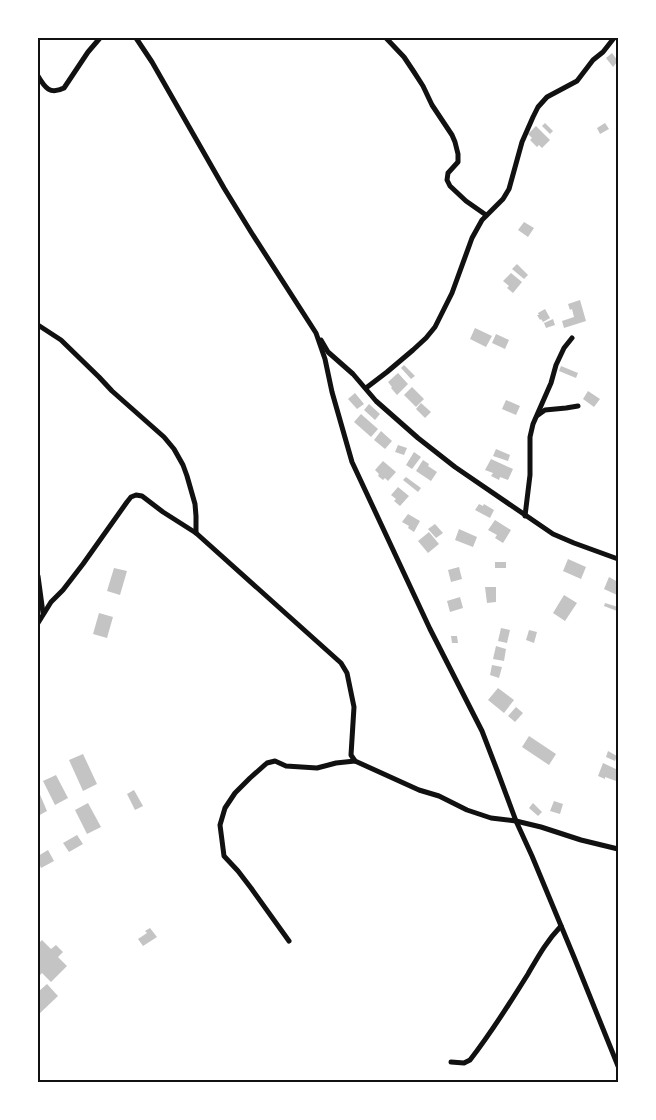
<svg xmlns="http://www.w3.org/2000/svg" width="656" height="1120" viewBox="0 0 656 1120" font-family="Signika,sans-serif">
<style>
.building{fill:#c4c4c4}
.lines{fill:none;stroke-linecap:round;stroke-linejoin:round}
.minor{stroke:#111;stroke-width:5}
.neatline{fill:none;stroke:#111;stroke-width:2}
</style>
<rect width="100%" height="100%" fill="#fff"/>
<!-- building -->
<g class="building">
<polygon points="612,53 618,61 613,67 606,58"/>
<polygon points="545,123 553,131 550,134 542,126"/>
<polygon points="605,123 609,129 600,134 597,128"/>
<polygon points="536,126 550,140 542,148 539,145 537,147 530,140 532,138 528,134"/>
<polygon points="524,222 534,228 528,237 518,230"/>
<polygon points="517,264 528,275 524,279 512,269"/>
<polygon points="511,273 522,282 513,293 507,288 509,286 503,281"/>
<polygon points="580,300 586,321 564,328 562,321 574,317 572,309 570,310 568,304"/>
<polygon points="545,309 550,318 543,322 541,319 540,320 537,315 539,315 538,313"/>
<polygon points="553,319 555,325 546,328 544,323"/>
<polygon points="475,328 492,336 486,347 470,339"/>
<polygon points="496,334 509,340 505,349 492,343"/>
<polygon points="404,365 415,376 411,379 401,368"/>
<polygon points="561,366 578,373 576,378 559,371"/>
<polygon points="398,373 408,384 397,395 391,388 392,387 388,382"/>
<polygon points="412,387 424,399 416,407 404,395"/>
<polygon points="588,391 600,399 594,407 583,399"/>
<polygon points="355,393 364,404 357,409 348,399"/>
<polygon points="506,400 520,406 516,415 502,409"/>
<polygon points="421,403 431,412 425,418 416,409"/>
<polygon points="369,404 380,414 375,420 364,410"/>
<polygon points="361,414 378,429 371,437 354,422"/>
<polygon points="381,431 392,441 385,449 374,440"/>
<polygon points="398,445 407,448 404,455 395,452"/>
<polygon points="496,449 510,455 508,461 493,456"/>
<polygon points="414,452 421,457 412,469 406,465"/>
<polygon points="491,459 513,469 508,480 500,477 499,480 491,476 493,473 485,470"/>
<polygon points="423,460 429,464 428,466 437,472 431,481 416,471"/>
<polygon points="383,461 396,472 388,481 385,478 383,480 378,476 379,474 375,470"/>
<polygon points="406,477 421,488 418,492 403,480"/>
<polygon points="398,487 409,496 400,506 394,501 396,499 391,495"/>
<polygon points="479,504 483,506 484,504 494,510 490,518 475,510"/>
<polygon points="408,514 420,521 414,532 408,528 409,526 402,522"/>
<polygon points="495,520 511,530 503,543 495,538 497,535 488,530"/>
<polygon points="435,524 443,533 436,538 428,529"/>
<polygon points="459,529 477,537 473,547 455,540"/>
<polygon points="429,532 439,544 428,553 418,541"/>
<polygon points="568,559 586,567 581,579 563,571"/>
<rect x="495" y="562" width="11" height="6"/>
<polygon points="459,567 462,579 451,582 448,570"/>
<polygon points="114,568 127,571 120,595 107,591"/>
<polygon points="609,577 618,582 618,599 616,598 617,595 604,589"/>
<polygon points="485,587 496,587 496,602 487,603"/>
<polygon points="564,595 577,603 565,621 553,613"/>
<polygon points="460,597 463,608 450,612 447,601"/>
<polygon points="605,603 618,607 617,611 604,606"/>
<polygon points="99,613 113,617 107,638 93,634"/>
<polygon points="501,628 510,630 507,643 498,641"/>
<polygon points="529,630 537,632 534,643 526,640"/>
<polygon points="451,636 457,636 458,643 452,643"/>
<polygon points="496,646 506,649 504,661 493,659"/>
<polygon points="492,665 502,667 499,678 490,675"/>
<polygon points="498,688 514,700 504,713 488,700"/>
<polygon points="516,707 523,713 515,722 508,716"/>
<polygon points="529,736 556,754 549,765 522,747"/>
<polygon points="608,751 617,756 615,761 606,757"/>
<polygon points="83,754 97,784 83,791 69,760"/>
<polygon points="603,763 618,770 618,776 616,781 605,777 605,779 598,776"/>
<polygon points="56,775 68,798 55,805 43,781"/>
<polygon points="38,790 47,811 38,816"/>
<polygon points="134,790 143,806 135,810 127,794"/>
<polygon points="554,801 563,804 560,814 550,811"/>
<polygon points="88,803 101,827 87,834 75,810"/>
<polygon points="533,803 542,812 538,816 529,808"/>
<polygon points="77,835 83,844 69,852 63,843"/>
<polygon points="48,850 54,861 41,868 38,861 38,856"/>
<polygon points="150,928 157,937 143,946 138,939 147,933 145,931"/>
<polygon points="42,940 51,949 56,945 63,952 58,957 67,966 51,982 42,973 38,977 38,944"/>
<polygon points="47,984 58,996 38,1015 38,992"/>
</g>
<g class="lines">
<!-- minor -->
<g class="minor">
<polyline points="136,38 152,62 224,188 251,232 316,333 325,359 332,392 352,462 430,629 482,731 497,770 516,821 532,856 574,957 618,1066"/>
<polyline points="386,38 404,57 414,72 423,86 432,105 452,135 455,142 458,154 458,162 448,173 447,180 450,186 466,201 486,215"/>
<path d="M38,76C45,88 50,95 64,88L88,52L100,38"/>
<polyline points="38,325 61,340 99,377 112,391 164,437 174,449 183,465 187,476 195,504 196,516 196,533"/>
<polyline points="321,340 328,352 353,374 376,401 418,438 455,467 553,534 574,543 618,559"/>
<polyline points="366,388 387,372 413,350 426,338 435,327 452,293 472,238 482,220 503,199 509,189 522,142 533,117 538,107 547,97 577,81 593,60 603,52 614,38"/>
<polyline points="538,415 545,410 566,408 578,406"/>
<polyline points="525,516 530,475 530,437 533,424 551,383 556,365 564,348 572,338"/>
<polyline points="38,576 43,613"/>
<polyline points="38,623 51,602 63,590 83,564 127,502 131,497 136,495 142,496 163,512 196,533 341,663 347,673 354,707 351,755 355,761 419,790 439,796 467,810 491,818 516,821 541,827 581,840 618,849"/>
<polyline points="289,941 251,888 238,871 224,856 220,825 225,808 235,793 250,778 267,763 275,761 286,766 317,768 336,763 355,761"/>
<path d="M451,1062L464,1063L470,1060C491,1033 510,1003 528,974C539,955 546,942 561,926"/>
</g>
</g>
<!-- border -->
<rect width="656" height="1120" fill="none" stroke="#ffffff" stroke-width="78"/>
<rect x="39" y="39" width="578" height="1042" class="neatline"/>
</svg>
